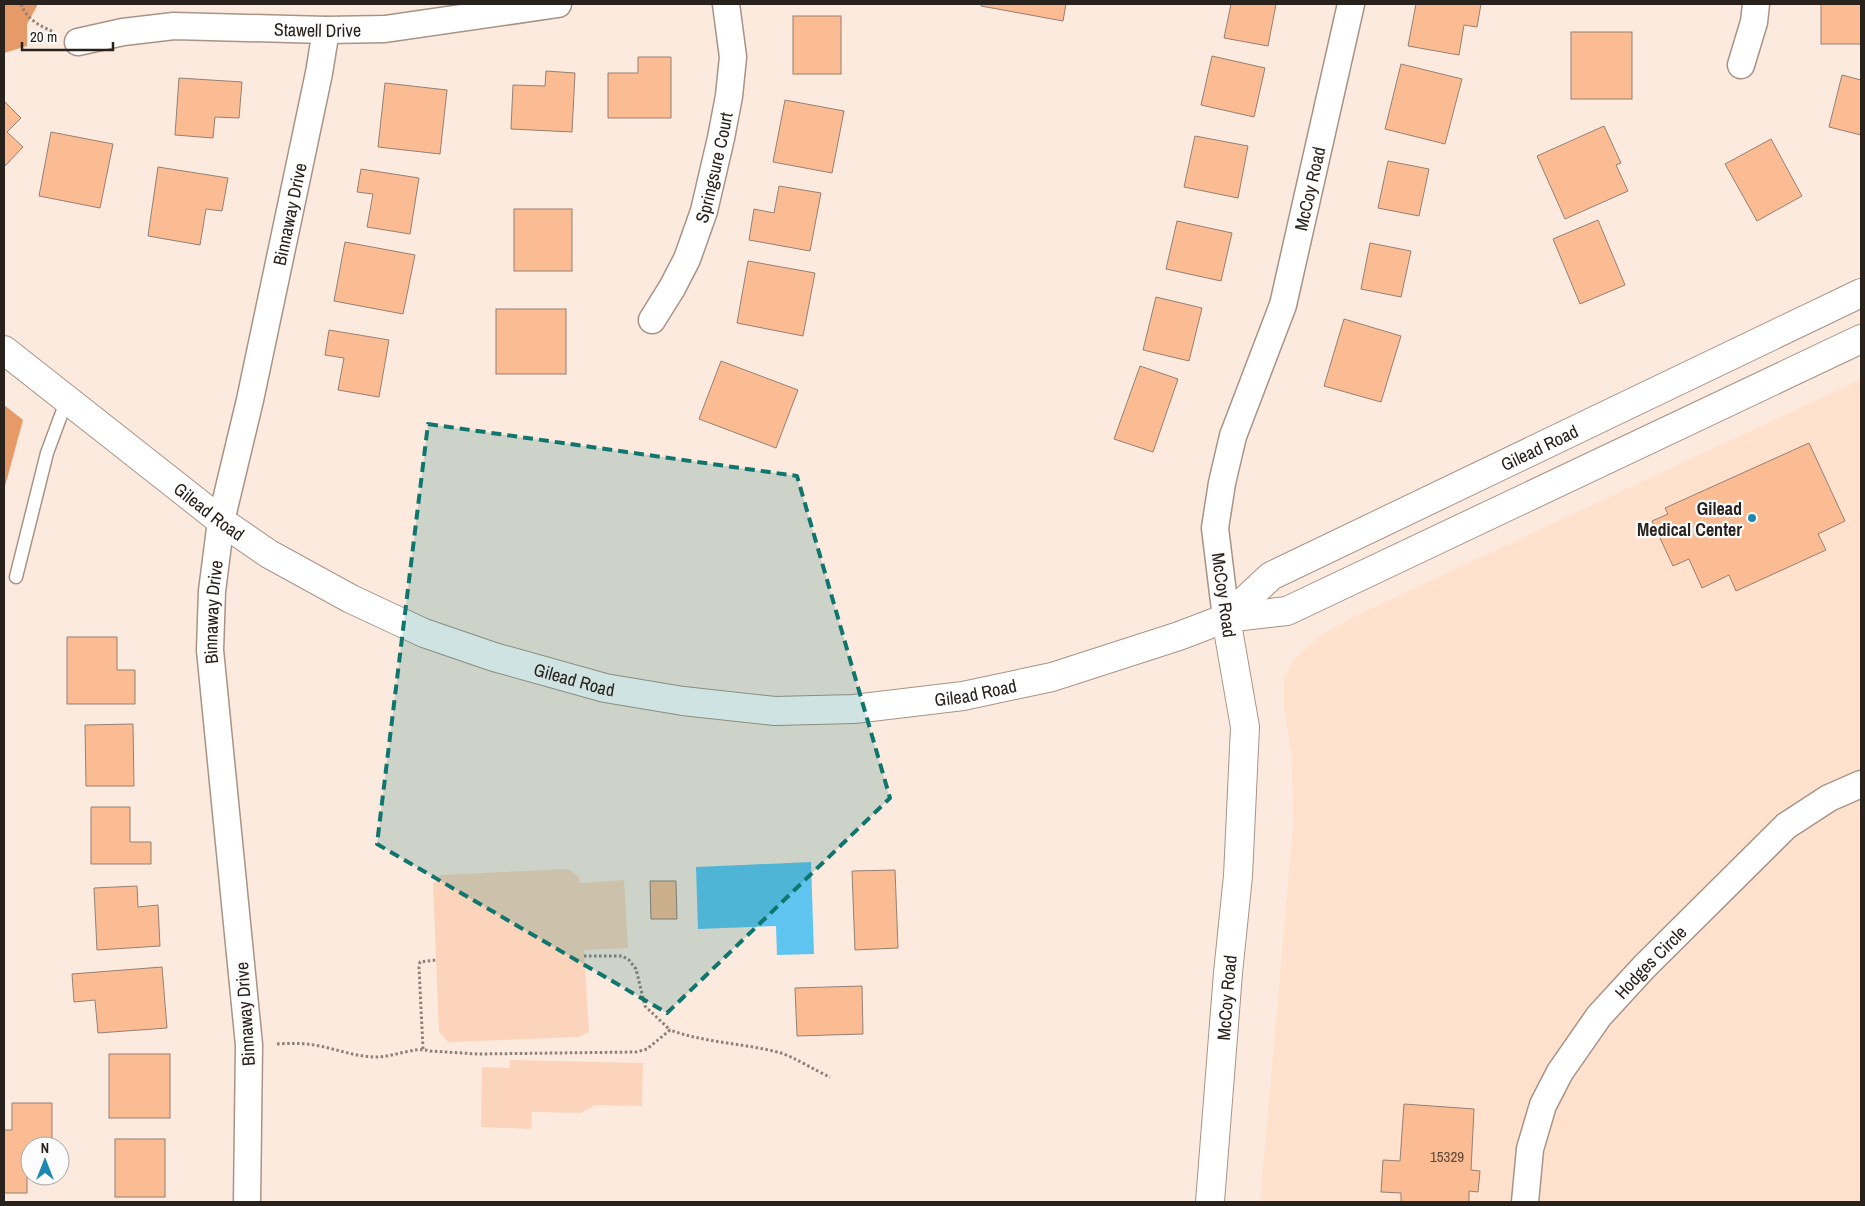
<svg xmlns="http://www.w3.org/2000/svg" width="1865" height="1206" viewBox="0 0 1865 1206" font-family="'Archivo Narrow',sans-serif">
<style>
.built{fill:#ffe1ce}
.green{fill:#fcd4bb}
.forest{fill:#e69a68}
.water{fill:#60c4f1}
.building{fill:#fbbc94;stroke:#958073}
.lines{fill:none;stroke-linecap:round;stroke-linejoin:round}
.lane-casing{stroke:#a89386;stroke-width:15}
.street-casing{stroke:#a89386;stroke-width:29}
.secondary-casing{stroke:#a89386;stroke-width:30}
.path{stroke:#8e8079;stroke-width:3;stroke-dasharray:2.5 2.5;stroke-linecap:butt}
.lane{stroke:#fff;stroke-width:12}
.street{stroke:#fff;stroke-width:26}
.secondary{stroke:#fff;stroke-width:28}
.marked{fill:#0f766e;fill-opacity:0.2;stroke:#0f766e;stroke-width:4;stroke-dasharray:10 6;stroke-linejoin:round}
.poi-dot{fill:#1e87b0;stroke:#fcfcfc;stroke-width:2}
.labels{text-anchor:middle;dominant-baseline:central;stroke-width:4.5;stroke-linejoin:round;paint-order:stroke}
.number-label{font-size:15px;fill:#5e483a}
.street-label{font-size:18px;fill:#29211c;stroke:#fcfcfc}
.poi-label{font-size:18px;font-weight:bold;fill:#29211c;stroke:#fcfcfc;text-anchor:end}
</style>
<rect width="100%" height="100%" fill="#fdeadf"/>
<!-- built -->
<polygon class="built" points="1861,379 1861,1202 1260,1202 1293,826 1292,760 1284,707 1284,677 1294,659 1320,636 1355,616"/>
<!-- green -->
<g class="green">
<polygon points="568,869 579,877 580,883 624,880 628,948 584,950 589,1032 579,1037 448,1042 439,1032 433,884 441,875"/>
<polygon points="510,1060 643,1063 642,1106 595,1105 581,1113 532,1112 531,1129 481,1127 482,1067 510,1068"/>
</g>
<!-- forest -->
<g class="forest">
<polygon points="4,4 37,4 37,6 27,24 27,46 4,53"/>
<polygon points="4,405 23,420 4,490"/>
</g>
<!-- water -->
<polygon class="water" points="811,862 814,954 777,955 776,926 698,929 696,867"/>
<!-- building -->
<g class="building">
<polygon points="981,4 1066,4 1063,21 981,6"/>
<polygon points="1231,4 1276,4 1268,46 1224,38"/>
<polygon points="1416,4 1481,4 1477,27 1464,25 1459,55 1408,46"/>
<rect x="1821" y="4" width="40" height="40"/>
<rect x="793" y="16" width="48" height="58"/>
<rect x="1571" y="32" width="61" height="67"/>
<polygon points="1212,56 1265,68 1254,117 1201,105"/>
<polygon points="638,57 671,57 671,118 608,118 608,73 638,73"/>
<polygon points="1401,64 1462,79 1445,144 1385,129"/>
<polygon points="546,71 575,73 572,132 511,129 513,85 545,86"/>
<polygon points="1842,75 1861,80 1861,135 1829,127"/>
<polygon points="179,78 242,82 239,118 215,117 213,138 175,135"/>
<polygon points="385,83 447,90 440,154 378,147"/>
<polygon points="785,100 844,111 832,173 773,162"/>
<polygon points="4,101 21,118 7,132 23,147 4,167"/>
<polygon points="1604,126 1621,163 1616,165 1628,191 1565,219 1537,156"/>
<polygon points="51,132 113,144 100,208 39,196"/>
<polygon points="1195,136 1248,146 1238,198 1184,187"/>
<polygon points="1771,139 1802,196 1757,221 1725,164"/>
<polygon points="1388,161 1429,169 1419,216 1378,208"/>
<polygon points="158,167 228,178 222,211 206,209 200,245 148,236"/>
<polygon points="361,169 419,178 410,234 367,227 373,194 357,192"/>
<polygon points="779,186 821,193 810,251 749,240 754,209 774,213"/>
<rect x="514" y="209" width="58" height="62"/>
<polygon points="1598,220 1625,285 1580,304 1553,239"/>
<polygon points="1177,221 1232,233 1221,281 1166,269"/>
<polygon points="345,242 415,255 403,314 334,301"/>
<polygon points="1370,243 1411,251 1401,297 1361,289"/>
<polygon points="748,261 815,273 803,336 737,323"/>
<polygon points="1156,297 1202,308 1189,361 1143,350"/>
<rect x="496" y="309" width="70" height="65"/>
<polygon points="1344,319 1401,336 1381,402 1324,386"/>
<polygon points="329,330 389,340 379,397 338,390 344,358 325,355"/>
<polygon points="721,361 798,390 776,448 699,419"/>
<polygon points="1140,366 1178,379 1153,452 1114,439"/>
<polygon points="1809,443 1845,521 1818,534 1826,550 1736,591 1729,575 1702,588 1689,559 1673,566 1652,521 1668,514 1665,508"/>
<polygon points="67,637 117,637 117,670 135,670 135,704 67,704"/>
<polygon points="133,724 134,786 86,786 85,725"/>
<polygon points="91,807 130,807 130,842 151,842 151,864 91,864"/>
<polygon points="895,870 898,948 855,950 852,871"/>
<polygon points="650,881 676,881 677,919 651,919"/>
<polygon points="137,886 138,907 158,905 160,946 97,950 94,888"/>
<polygon points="162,967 167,1028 98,1033 95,1000 74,1002 72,974"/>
<polygon points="862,986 863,1034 797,1036 795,988"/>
<rect x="109" y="1054" width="61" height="64"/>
<polygon points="12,1103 52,1103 52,1146 30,1146 30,1176 52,1177 27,1177 27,1193 4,1193 4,1130 12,1130"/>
<polygon points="1404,1104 1474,1109 1471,1170 1480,1171 1478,1192 1469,1191 1469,1202 1401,1202 1401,1193 1381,1192 1383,1160 1400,1161"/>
<rect x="115" y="1139" width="50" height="58"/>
</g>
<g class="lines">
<defs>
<polyline id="lane" points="16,577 47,453 67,399"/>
<g id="street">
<path id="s1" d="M78,42L123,32L174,26L326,30L385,29L558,4"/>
<polyline points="1741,65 1754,22 1756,4"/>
<path id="s2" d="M652,320L672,288L687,259L704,211L721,138L729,96L733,57L726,4"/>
<path id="s3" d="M1226,618L1215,528L1222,483L1233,436L1283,305L1351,4"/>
<path id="s4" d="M247,1202L249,1045L210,650L212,591L221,521L250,400L319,73L326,30"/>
<path id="s5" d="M1525,1202L1530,1149L1543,1105L1560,1072L1599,1016L1644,967L1786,826L1829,798L1861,784"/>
</g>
<g id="secondary">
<path id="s6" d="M4,350L178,487L221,521L269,554L351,599L424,633L494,657L605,688L683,701L775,711L854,709L963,696L1052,677L1179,636L1226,618L1287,611L1861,339"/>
<path id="s7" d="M1226,618L1271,576L1861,293"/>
<path id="s8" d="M1210,1202L1228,973L1238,876L1245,727L1226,618"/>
</g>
</defs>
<!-- lane casing -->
<use href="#lane" class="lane-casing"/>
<!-- street casing -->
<use href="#street" class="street-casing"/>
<!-- secondary casing -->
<use href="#secondary" class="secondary-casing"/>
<!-- path -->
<g class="path">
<path d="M21,4C26,18 39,26 52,31"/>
<polyline points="584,956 622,956 629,960 636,969 645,1006 670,1030"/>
<path d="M277,1044C292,1043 305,1043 320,1046C339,1050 357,1057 377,1057C394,1057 415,1046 430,1051L478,1054L636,1052L647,1049L670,1030C705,1043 744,1043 781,1053C794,1057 816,1071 830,1077"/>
<polyline points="423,1049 419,967 420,962 436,960"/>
</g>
<!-- lane -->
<use href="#lane" class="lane"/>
<!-- street -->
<use href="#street" class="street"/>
<!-- secondary -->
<use href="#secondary" class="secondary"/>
</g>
<!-- marked area -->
<path class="marked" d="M428,424L797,476L890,798L667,1013L377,844Z"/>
<!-- markers -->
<circle class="poi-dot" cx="1752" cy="518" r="5"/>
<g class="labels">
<!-- number labels -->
<g class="number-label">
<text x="1447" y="1156">15329</text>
</g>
<!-- street labels -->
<g class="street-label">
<text stroke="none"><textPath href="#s1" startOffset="241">Stawell Drive</textPath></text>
<text stroke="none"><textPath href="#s2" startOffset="166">Springsure Court</textPath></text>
<text stroke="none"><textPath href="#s3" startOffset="444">McCoy Road</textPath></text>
<text stroke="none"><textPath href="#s4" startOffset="998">Binnaway Drive</textPath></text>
<text stroke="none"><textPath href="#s7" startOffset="359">Gilead Road</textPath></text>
<text stroke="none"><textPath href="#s6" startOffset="261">Gilead Road</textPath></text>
<text transform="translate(1224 595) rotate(82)">McCoy Road</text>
<text stroke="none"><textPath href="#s4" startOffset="592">Binnaway Drive</textPath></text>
<text stroke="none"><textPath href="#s6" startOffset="666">Gilead Road</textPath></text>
<text stroke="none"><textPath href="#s6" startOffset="1071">Gilead Road</textPath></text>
<text stroke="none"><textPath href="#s5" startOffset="279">Hodges Circle</textPath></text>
<text stroke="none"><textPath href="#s8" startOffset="205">McCoy Road</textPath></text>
<text transform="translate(245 1014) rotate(-94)">Binnaway Drive</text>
</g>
<!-- poi labels -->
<g class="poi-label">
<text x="1742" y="508">Gilead<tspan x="1742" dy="21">Medical Center</tspan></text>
</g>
</g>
<!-- border -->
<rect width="1865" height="1206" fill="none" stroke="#29211c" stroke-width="10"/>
<!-- north arrow -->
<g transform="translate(45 1161)"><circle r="24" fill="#fcfcfc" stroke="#a8a4a2"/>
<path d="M0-4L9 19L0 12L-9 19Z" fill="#1e87b0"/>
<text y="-8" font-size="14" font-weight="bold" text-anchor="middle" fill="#29211c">N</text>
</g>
<!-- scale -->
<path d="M22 42v8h91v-8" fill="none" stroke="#29211c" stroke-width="2.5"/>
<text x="30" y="42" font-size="15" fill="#29211c" stroke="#fcfcfc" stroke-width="4" paint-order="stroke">20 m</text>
</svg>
